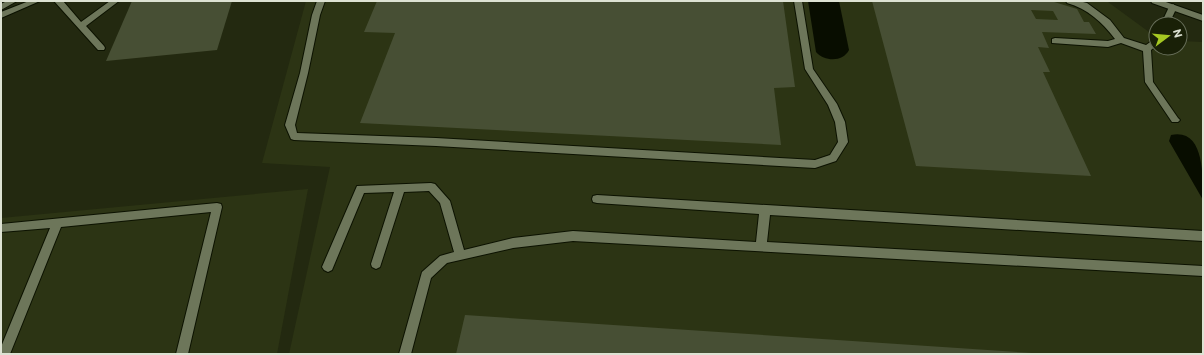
<svg xmlns="http://www.w3.org/2000/svg" width="1204" height="355" viewBox="0 0 1204 355" font-family="Commissioner,sans-serif">
<style>
.built{fill:#2c3414}
.water{fill:#080d00}
.building{fill:#474f34;fill-rule:evenodd}
.lines{fill:none;stroke-linecap:round;stroke-linejoin:round}
.lane-casing{stroke:#0c1200;stroke-width:2}
.secondary-casing{stroke:#0c1200;stroke-width:2}
.lane{fill:#6d765a;fill-rule:evenodd}
.secondary{fill:#6d765a;fill-rule:evenodd}
</style>
<rect width="100%" height="100%" fill="#232910"/>
<!-- built -->
<g class="built">
<polygon points="306,1 1108,2 1149,32 1156,35 1156,48 1180,48 1180,41 1203,42 1203,354 289,354 330,167 262,163"/>
<polygon points="308,189 277,354 1,354 1,218"/>
</g>
<!-- water -->
<g class="water">
<path d="M808,1H839L849,50C843,62 825,62 816,52Z"/>
<path d="M1171,135C1204,128 1203,174 1203,200L1169,141Z"/>
</g>
<!-- building -->
<g class="building">
<polygon points="132,1 232,1 217,50 106,61"/>
<polygon points="377,1 783,1 795,87 774,88 781,145 360,123 395,33 364,32"/>
<path d="M872,1H1051L1077,9L1084,22H1089L1096,34L1042,32L1049,48L1038,47L1050,72H1043L1091,176L916,166ZM1031,10L1053,11L1058,20L1036,19Z"/>
<polygon points="465,315 1032,353 1032,354 456,354"/>
</g>
<g class="lines">
<defs>
<g id="lane">
<polygon points="54,1 63,1 81,22 110,1 119,1 86,26 104,46 105,48 104,50 98,50"/>
<polygon points="317,1 325,1 320,15 308,73 295,125 297,133 436,138 815,160 830,155 838,142 835,122 828,105 805,69 794,1 802,1 813,69 837,104 845,122 848,142 836,161 815,168 436,146 294,140 291,139 285,125 300,73 312,15"/>
<path d="M1066,1H1079L1087,3L1110,20L1124,38L1146,45L1156,38V46L1151,50L1153,82L1178,118L1180,120L1178,122H1172L1145,82L1143,51L1121,43L1108,47L1052,43V39L1055,38L1108,41L1115,39C1102,22 1088,9 1067,3Z"/>
<polygon points="1173,4 1177,7 1169,24 1161,24 1169,7"/>
<polygon points="431,183 435,184 450,201 464,250 513,238 573,231 756,242 759,214 597,203 593,202 592,199 593,196 597,195 1203,231 1203,241 770,215 767,242 1203,266 1203,276 573,241 513,248 447,263 431,278 411,354 399,354 422,272 440,256 454,252 440,203 429,191 404,192 381,264 380,267 376,269 372,267 371,264 394,192 364,193 332,270 328,272 324,270 322,267 357,186"/>
<polygon points="217,203 221,204 222,207 188,354 176,354 211,212 61,227 10,354 1,354 1,347 50,228 1,232 1,224"/>
</g>
<g id="secondary">
<polygon points="7,1 17,1 1,10 1,4"/>
<polygon points="29,1 40,1 1,18 1,12"/>
<polygon points="1151,1 1163,1 1203,15 1203,21 1152,3"/>
</g>
</defs>
<!-- lane casing -->
<use href="#lane" class="lane-casing"/>
<!-- secondary casing -->
<use href="#secondary" class="secondary-casing"/>
<!-- lane -->
<use href="#lane" class="lane"/>
<!-- secondary -->
<use href="#secondary" class="secondary"/>
</g>
<!-- border -->
<rect width="1204" height="355" fill="none" stroke="#dde2d3" stroke-width="4"/>
<!-- north arrow -->
<g transform="translate(1168 36) rotate(74)"><circle r="19" fill="#192007" stroke="#676e59"/>
<path d="M0-3L7 15L0 10L-7 15Z" fill="#a5c822"/>
<text y="-6" font-size="11" font-weight="bold" text-anchor="middle" fill="#dde2d3">N</text>
</g>
</svg>
